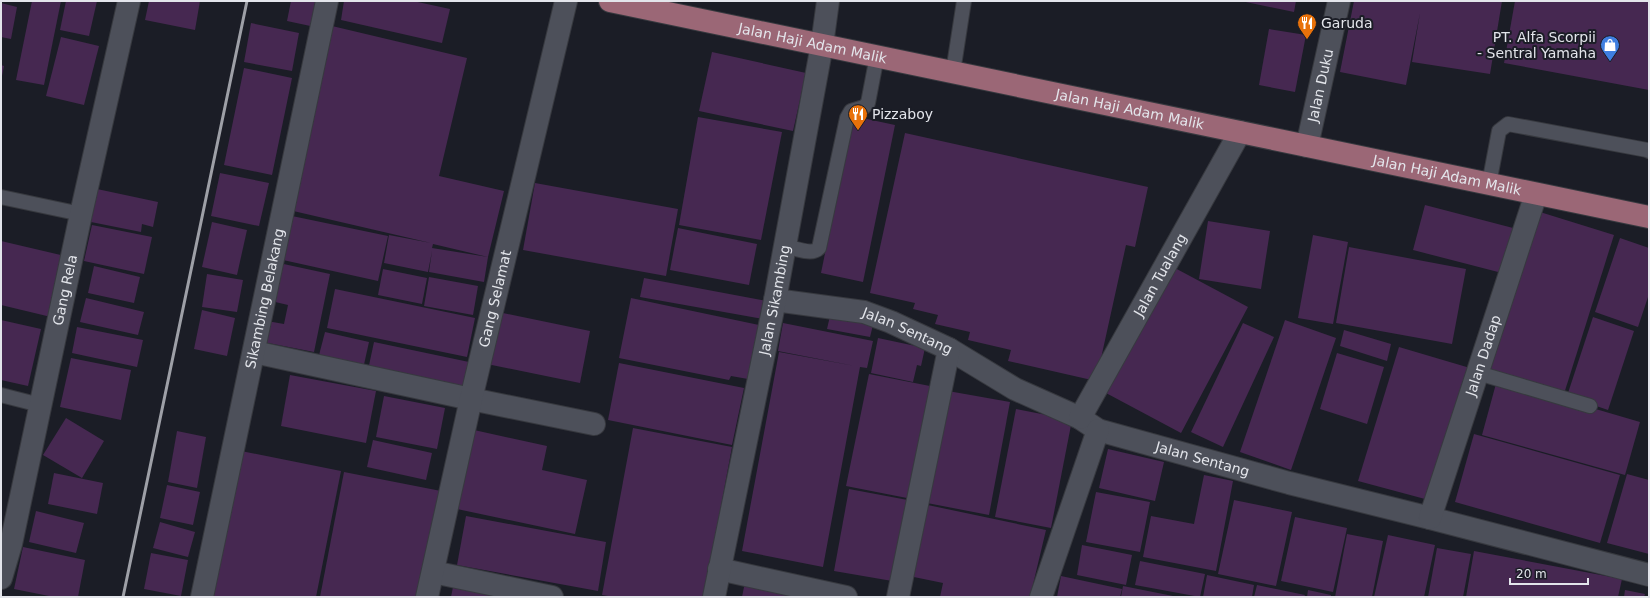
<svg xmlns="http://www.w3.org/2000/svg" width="1650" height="598" viewBox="0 0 1650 598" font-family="'DejaVu Sans',sans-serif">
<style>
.building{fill:#462851}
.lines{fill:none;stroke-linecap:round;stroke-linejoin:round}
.lane-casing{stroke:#37393f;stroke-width:16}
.street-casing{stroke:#37393f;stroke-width:24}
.primary-casing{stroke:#37393f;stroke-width:24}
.lane{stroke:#4d505a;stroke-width:14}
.street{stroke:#4d505a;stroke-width:22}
.primary{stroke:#9b6776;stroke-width:22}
.rail{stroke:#9ea0a7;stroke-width:3}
.labels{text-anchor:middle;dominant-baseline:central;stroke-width:4;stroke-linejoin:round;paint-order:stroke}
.poi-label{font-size:14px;fill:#e3e5eb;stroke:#1b1d26;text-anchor:start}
.street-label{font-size:14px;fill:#e3e5eb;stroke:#1b1d26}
</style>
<rect width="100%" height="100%" fill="#1b1d26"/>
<!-- building -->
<g class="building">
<polygon points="32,1 61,1 44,85 16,80"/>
<polygon points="66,1 97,1 89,36 60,30"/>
<polygon points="149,1 200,1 195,30 145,20"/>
<polygon points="291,1 321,1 315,27 287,21"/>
<polygon points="344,1 413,1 450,9 442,43 341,20"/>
<polygon points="1241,1 1296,1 1294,12"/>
<polygon points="1354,1 1502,1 1490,74 1412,62 1420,13 1406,85 1340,72"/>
<polygon points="1515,1 1649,1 1649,90 1504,63"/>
<polygon points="1,3 17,7 11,39 1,37"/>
<polygon points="251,23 299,33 292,71 244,62"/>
<polygon points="332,26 467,58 439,176 504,191 488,257 433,244 432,248 488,257 484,282 429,272 432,251 428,272 384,263 389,235 431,243 289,210"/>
<polygon points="1269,29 1306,35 1295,92 1259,85"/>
<polygon points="61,37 99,46 84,105 46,96"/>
<polygon points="712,52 806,73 793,131 699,111"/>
<polygon points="1,65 4,66 2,76 1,76"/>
<polygon points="244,68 292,78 272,175 224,165"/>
<polygon points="853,116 895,125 863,282 821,273"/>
<polygon points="698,117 782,132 761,240 679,225"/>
<polygon points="905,133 1148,187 1135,247 1126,245 1096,381 1008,361 1011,350 968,340 970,332 935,324 938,315 913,309 915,303 870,293"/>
<polygon points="220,173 269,183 259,226 211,216"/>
<polygon points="535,183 678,209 666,276 523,250"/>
<polygon points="97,189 158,202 153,227 142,224 141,232 91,222"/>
<polygon points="1425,205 1513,228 1502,273 1413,250"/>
<polygon points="1540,212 1614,235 1563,397 1489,373"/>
<polygon points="292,216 388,236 378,281 283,260"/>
<polygon points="1208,221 1270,231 1261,289 1199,279"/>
<polygon points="212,222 247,230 237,275 202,267"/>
<polygon points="92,225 152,237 144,274 84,261"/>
<polygon points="678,228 757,244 749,285 670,270"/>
<polygon points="1313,235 1348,242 1333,324 1298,318"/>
<polygon points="1620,238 1649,248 1649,294 1638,327 1595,312"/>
<polygon points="1,241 65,256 51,317 1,305"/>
<polygon points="1349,247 1466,269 1452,344 1336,323"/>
<polygon points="279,263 330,274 314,352 263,342 267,321 284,324 288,305 271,301"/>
<polygon points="94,266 140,277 134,303 88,293"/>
<polygon points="1173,267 1248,307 1181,433 1106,393"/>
<polygon points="383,269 427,278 422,304 378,295"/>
<polygon points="207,274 243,280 237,312 202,307"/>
<polygon points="429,277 478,286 473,315 424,306"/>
<polygon points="644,278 767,301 763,319 640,297"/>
<polygon points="335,289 475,318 467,357 327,328"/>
<polygon points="86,298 144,312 138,335 80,322"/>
<polygon points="631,298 759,325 748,379 731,376 729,380 619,358"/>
<polygon points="202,310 235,318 227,356 194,349"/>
<polygon points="498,312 590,331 580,383 487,364"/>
<polygon points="830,316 873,325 870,337 827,329"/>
<polygon points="1593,317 1634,331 1608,410 1567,396"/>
<polygon points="1,320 41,329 28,386 1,380"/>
<polygon points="1285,320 1336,338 1291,470 1240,452"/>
<polygon points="783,323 873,341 867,368 860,367 823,567 742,551 779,352 855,366 778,351"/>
<polygon points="1243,323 1274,337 1223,447 1191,432"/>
<polygon points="77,327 143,340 137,367 72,353"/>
<polygon points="1344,330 1391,344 1387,361 1340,346"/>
<polygon points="325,332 369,342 363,369 318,359"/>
<polygon points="878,338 925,348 921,366 917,365 913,382 871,373"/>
<polygon points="374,342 469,362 462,390 368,370"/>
<polygon points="1399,347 1470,368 1425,499 1358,481"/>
<polygon points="1337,353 1384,367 1367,424 1320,409"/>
<polygon points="71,358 131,370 121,420 60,407"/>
<polygon points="619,363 744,388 732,445 608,420"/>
<polygon points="869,374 935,387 912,499 846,486"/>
<polygon points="290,375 376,391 366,443 281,426"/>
<polygon points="1497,380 1640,422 1625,475 1482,435"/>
<polygon points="948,391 1010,402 989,515 927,503"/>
<polygon points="384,396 445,408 437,449 376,437"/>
<polygon points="1016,409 1072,420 1051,528 995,517"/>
<polygon points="66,418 104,441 82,478 43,455"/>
<polygon points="633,428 732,447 704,597 614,597 602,595"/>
<polygon points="474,430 547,446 542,470 587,480 575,534 457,509"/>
<polygon points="177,431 206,437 197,488 168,482"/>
<polygon points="1474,434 1620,475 1600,543 1455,502"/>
<polygon points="373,440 432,453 426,480 367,467"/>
<polygon points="1108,449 1164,462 1155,501 1099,488"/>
<polygon points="241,451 341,471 316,597 212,597"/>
<polygon points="344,472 441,491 420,597 320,597"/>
<polygon points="54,473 103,483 97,514 48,504"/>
<polygon points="1627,474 1649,480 1649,554 1607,543"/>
<polygon points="1204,475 1233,481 1216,571 1143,557 1151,516 1194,524"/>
<polygon points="167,485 200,492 193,525 160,518"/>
<polygon points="849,489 913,501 898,582 834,571"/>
<polygon points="1096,492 1150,502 1140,552 1086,542"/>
<polygon points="1234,500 1292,512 1276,586 1218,574"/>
<polygon points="923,504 1046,530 1030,597 940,597 943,583 909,576"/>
<polygon points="36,511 84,523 76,553 29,542"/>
<polygon points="466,516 606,542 598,591 457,565"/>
<polygon points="1295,517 1347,528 1333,592 1281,581"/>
<polygon points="160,522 195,532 188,557 153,548"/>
<polygon points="1347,534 1383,541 1372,597 1335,597"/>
<polygon points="1388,535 1435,545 1424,597 1374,597"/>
<polygon points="1082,545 1132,555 1126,585 1077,575"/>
<polygon points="23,547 85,560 78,597 54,597 14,589"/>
<polygon points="1437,548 1471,554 1463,597 1428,597"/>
<polygon points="1474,551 1622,579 1618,597 1466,597"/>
<polygon points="151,553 188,560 181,596 144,589"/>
<polygon points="1140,561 1205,574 1200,597 1135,585"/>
<polygon points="1207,575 1254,585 1252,597 1203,597"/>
<polygon points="1061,576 1122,589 1120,597 1057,597"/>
<polygon points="746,577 815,597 742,597"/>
<polygon points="1257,585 1305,595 1304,597 1254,597"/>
<polygon points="1123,586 1173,596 1173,597 1121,597"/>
<polygon points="453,587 500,597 451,597"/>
<polygon points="1308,590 1331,595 1331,597 1307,597"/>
<polygon points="1625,590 1645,594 1644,597 1624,597"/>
</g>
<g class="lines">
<defs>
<g id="lane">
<polyline points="953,72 964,1"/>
<polyline points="1489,184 1499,131 1508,124 1647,150 1649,151"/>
<polyline points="1,197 81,214"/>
<path d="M785,246C795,248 812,256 819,248L847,118L851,111L864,107L868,103L877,56"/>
<polyline points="1478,373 1590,406"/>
<polyline points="1,395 40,405"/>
</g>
<g id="street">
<path id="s1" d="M1307,146L1339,1"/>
<path id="s2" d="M775,300L864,312L891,322L949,349L1015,389L1080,418L1098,430L1289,483L1430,518L1649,575"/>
<polyline points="254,352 471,399 594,424"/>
<path id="s3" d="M1080,418L1240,132"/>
<path id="s4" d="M1430,518L1536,194"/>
<polyline points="719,569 846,597"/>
<polyline points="433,572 552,597"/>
<path id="s5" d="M1,578L11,544L81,214L129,1"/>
<path id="s6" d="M202,597L327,1"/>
<path id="s7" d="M427,597L471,399L566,1"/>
<path id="s8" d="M714,597L775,300L822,45L828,1"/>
<polyline points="898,597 949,349"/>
<polyline points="1041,597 1098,430"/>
</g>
<g id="primary">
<path id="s9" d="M610,1L1649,217"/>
</g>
</defs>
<!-- lane casing -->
<use href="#lane" class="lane-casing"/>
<!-- street casing -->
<use href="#street" class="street-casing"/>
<!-- primary casing -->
<use href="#primary" class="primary-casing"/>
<!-- lane -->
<use href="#lane" class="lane"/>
<!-- street -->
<use href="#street" class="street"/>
<!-- primary -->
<use href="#primary" class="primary"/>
<!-- rail -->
<polyline class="rail" points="123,597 247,1"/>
</g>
<!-- icons -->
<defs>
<symbol id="restaurant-pin" viewBox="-11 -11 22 30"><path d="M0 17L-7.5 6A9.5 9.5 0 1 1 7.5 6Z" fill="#e8710a" stroke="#1b1d26"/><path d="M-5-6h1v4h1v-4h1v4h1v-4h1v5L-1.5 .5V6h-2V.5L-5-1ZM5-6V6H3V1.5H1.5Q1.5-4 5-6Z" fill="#fff"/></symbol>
<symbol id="shop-pin" viewBox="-11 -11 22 30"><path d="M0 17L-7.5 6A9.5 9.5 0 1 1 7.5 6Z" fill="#3f7fe0" stroke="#1b1d26"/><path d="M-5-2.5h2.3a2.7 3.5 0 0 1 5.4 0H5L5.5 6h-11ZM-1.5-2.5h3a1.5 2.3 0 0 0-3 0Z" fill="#fff"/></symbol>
</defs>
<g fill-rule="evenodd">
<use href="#restaurant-pin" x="1296" y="12" width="22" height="30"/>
<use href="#shop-pin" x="1599" y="34" width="22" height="30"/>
<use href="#restaurant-pin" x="847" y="103" width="22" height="30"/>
</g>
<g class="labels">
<!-- poi labels -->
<g class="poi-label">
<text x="1321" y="23">Garuda</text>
<text x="1596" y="37" text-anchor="end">PT. Alfa Scorpii<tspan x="1596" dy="16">- Sentral Yamaha</tspan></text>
<text x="872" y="114">Pizzaboy</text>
</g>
<!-- street labels -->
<g class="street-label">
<text stroke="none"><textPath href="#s9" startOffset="207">Jalan Haji Adam Malik</textPath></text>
<text stroke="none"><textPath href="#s1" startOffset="62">Jalan Duku</textPath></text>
<text stroke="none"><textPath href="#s9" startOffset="531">Jalan Haji Adam Malik</textPath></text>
<text stroke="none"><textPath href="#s9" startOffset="855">Jalan Haji Adam Malik</textPath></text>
<text stroke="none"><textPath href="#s3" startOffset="164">Jalan Tualang</textPath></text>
<text stroke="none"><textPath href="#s5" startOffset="295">Gang Rela</textPath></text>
<text stroke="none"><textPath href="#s6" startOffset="305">Sikambing Belakang</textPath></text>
<text stroke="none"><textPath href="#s7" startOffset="306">Gang Selamat</textPath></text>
<text stroke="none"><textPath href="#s8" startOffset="303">Jalan Sikambing</textPath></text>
<text stroke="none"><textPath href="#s2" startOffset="137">Jalan Sentang</textPath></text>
<text stroke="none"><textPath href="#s4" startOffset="171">Jalan Dadap</textPath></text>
<text stroke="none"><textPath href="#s2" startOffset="461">Jalan Sentang</textPath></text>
</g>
</g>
<!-- border -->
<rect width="1650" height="598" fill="none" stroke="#e3e5eb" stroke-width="4"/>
<!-- scale -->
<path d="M1510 578v6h78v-6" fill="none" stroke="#e3e5eb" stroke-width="2"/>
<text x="1516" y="578" font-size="12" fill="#e3e5eb" stroke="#1b1d26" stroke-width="3" paint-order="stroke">20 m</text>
</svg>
